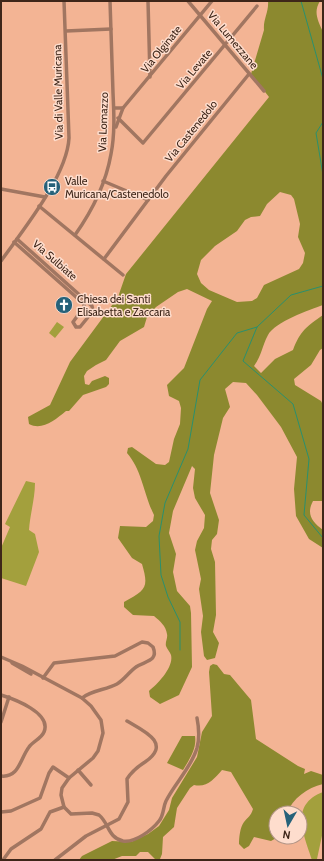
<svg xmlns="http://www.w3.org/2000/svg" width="324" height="861" viewBox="0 0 324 861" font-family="Cabin,sans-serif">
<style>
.green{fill:#a3a03d}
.forest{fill:#8c892f;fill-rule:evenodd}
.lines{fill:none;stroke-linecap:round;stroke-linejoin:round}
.stream{stroke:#2a906e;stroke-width:1}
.minor{stroke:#a17661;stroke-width:3.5}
.labels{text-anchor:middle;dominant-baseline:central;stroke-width:3;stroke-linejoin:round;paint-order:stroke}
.street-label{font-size:11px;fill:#3e2619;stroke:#feddcd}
.poi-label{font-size:11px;fill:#3e2619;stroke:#feddcd;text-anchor:start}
</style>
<rect width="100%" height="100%" fill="#f3b494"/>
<!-- green -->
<g class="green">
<polygon points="57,322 64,327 55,338 49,333"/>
<path d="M26,481L35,483C35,499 30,514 29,530L35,534L39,552L26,586L1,578V548L10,527L5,524Z"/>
<path d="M323,792V831L317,859L312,860C304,834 289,805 323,792Z"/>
</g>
<!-- forest -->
<g class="forest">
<path d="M268,1H320C313,12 318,21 323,32V305C309,310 275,322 268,335C262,346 262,355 254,366L261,373L275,359L293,350C300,331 307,326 323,315V348L320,350L311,365L294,379L295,385L321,401L323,405V501H313C306,514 312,522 323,530V548L309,539L296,516L294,489L297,457L281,427L257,395L246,383L233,382L225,389L230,407L223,418L214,455L210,493L219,520L217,534L212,540L211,549L215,562L216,615L213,632L219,643L215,658L207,660L204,656L201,632L203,616L199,589L201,579L195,550L197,541L204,528L205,515L195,498L193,488L195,469L192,466L173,511L169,533L176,554L173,572L177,591L190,606L191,613L192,667L179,695L160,704L150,697L149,691C158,684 174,667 171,655C170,652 167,649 166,646C165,642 168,638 167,634C166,626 160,621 154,616L133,615L124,607V602C146,590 149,588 142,564L132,558L118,538L120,526L146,527L153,521L154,515C144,495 142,470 127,453L128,448L132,447L156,464L165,465L169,462L174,439L180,424L181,408L179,401L169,396L167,385L184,368L207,309L212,301L187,289L178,292L156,307L147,317L144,327L120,341L106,360L96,365L87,371L84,376L85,384L89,385L92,381L105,376L109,378V384L106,387L83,395L69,411H66C55,420 42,431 29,424L28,417L50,405L70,362L118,297L126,274L269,97L251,74L264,30C263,19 269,12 268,1ZM280,192L291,195L294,199L300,224L298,237L305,253L303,263L299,269L264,285L257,298L252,301L237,302L209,290L201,283L197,274L201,260L215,246L237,231L245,220L251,217L260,216L267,204Z"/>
<path d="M213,664L217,665L224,674L230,675L251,700L256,739L298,766L305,769L304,774L311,771L323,775V784C307,788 293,798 287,813H276V837H278L271,841L254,837L249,846L244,849L239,844C239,838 240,827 244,822C248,817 251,816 253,809L231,772L222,770C214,779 207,788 194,785L190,788L177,808L174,827L163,837L162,854L160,859H155L148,852H140L136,856H122L112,860H79L82,856L112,841L131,842L148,834L159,826L169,810L172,798L197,757L202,732L212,716L209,672L210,666Z"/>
<path d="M182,736H195C197,749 189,760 183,770L167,763Z"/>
</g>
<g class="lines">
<!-- stream -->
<g class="stream">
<polyline points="301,1 323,79"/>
<polyline points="323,122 316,133 323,175"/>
<polyline points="323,286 291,295 257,327 243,361 293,404 309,459 304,515 323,538"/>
<polyline points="180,650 180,622 168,597 161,575 159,536 165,503 188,449 200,380 237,333 257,327"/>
</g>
<!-- minor -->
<g class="minor">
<polyline points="148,1 150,77"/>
<polyline points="188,1 264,91"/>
<polyline points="66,31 111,29"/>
<polyline points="114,108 123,108 212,1"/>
<polyline points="118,118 143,143 257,6"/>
<polyline points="116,127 123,108"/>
<polyline points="103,181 148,200"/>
<polyline points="1,189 45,197"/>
<polyline points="39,206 123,275"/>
<path d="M75,235C92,211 106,183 111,154C115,134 114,113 113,93C112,62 111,32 110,1"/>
<polyline points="14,242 84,304 84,307 73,322 76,327 80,327 93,311 92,306 17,239"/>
<polyline points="104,259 166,176 249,74"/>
<path d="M1,261C23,230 67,176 69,138L64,1"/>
<path d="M1,657L22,666L82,698L91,706L101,720L103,733L98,751L93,758L69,778L62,788L61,795L64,807L71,814L92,813L99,815C109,823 108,838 123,841C135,843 152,830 159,821C164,815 163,807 166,801C175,783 191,768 197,748C200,737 199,728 197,718"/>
<polyline points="12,663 31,674"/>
<path d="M43,678L54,663L115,656L142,642L148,643L153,647C159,662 144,661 136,667C129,672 124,680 117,684C106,690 92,690 82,698"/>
<path d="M1,695C14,699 52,713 44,732C41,739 33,741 29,747C20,759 19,778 1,776"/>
<polyline points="1,722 9,697"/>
<polyline points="78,770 91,785"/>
<polyline points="1,812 11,811 40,798 49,773 53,767 69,778"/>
<polyline points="3,860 11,849 41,829 50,812 64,807"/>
<path d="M55,860L86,836L119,819L128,802L127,779C132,771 137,767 145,762C173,743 142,730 127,721"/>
</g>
</g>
<!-- icons -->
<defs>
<symbol id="bus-disc" viewBox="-11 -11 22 22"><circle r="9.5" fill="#26627a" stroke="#feddcd"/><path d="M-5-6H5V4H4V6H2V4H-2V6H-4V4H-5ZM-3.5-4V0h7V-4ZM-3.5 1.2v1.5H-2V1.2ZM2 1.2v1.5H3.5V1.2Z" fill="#fff"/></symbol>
<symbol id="church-disc" viewBox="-11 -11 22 22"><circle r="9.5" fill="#26627a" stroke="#feddcd"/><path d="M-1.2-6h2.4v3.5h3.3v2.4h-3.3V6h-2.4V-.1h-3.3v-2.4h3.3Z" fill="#fff"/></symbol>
</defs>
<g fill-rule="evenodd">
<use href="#bus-disc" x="42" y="177" width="20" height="20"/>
<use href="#church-disc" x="54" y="295" width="20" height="20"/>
</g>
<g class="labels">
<!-- street labels -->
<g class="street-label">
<text transform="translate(233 40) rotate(50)">Via Lumezzane</text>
<text transform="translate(161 49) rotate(-51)">Via Olginate</text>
<text transform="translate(194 69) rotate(-50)">Via Levate</text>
<text transform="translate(58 92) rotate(-91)">Via di Valle Muricana</text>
<text transform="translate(103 122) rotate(-88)">Via Lomazzo</text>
<text transform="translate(191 131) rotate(-51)">Via Castenedolo</text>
<text transform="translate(55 260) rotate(41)">Via Sulbiate</text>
</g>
<!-- poi labels -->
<g class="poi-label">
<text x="65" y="181">Valle<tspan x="65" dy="13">Muricana/Castenedolo</tspan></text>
<text x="77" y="299">Chiesa dei Santi<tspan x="77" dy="13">Elisabetta e Zaccaria</tspan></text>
</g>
</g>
<!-- border -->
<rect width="324" height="861" fill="none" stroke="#3e2619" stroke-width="4"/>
<!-- north arrow -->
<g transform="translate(288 825) rotate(189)"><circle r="19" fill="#feddcd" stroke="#b19485"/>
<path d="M0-3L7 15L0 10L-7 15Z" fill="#26627a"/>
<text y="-6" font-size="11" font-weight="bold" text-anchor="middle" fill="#3e2619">N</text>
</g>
</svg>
